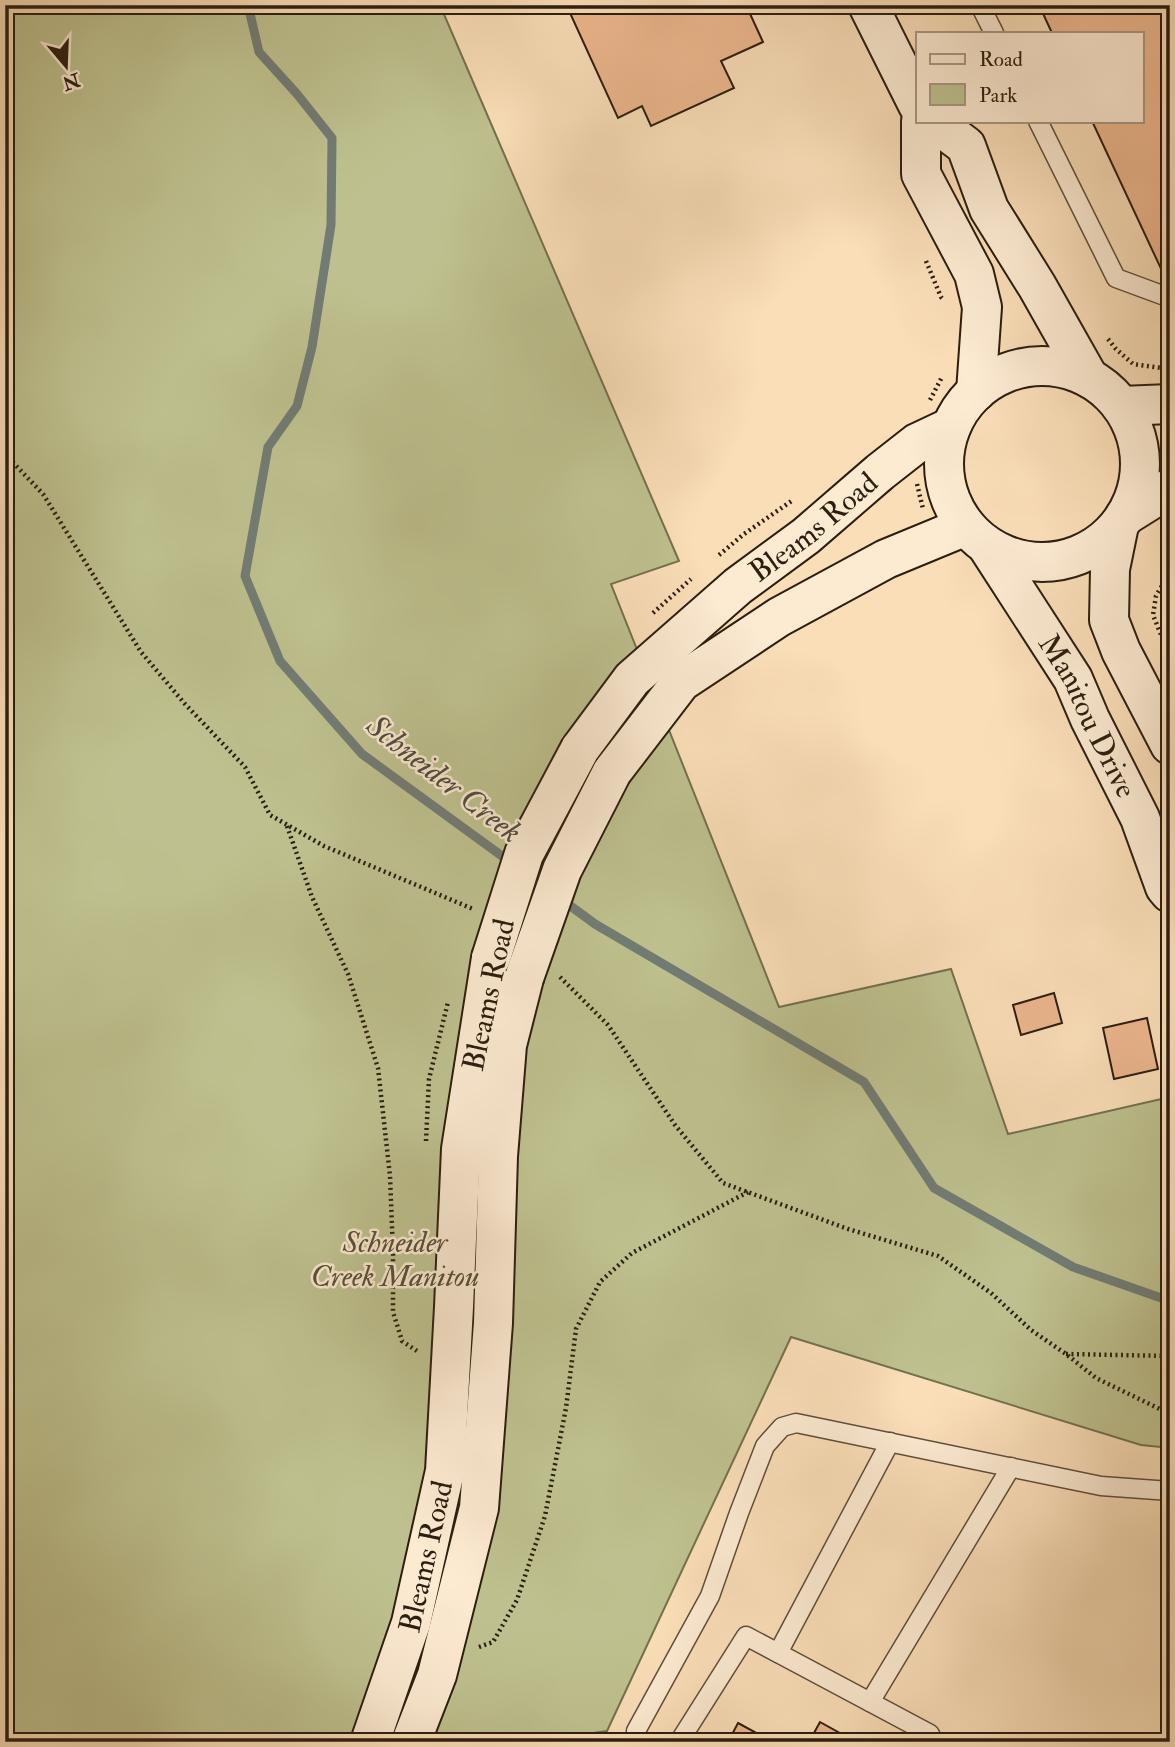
<svg xmlns="http://www.w3.org/2000/svg" width="1175" height="1747" viewBox="0 0 1175 1747" font-family="'IM FELL Double Pica',serif">
<style>
.green{fill:#bec18f;stroke:#747050;stroke-width:2}
.lines{fill:none;stroke-linecap:round;stroke-linejoin:round}
.stream{stroke:#727c74;stroke-width:9}
.building{fill:#edb78e;stroke:#2b1e10;stroke-width:2}
.lane-casing{stroke:#5f4e3a;stroke-width:21}
.secondary-casing{stroke:#2b1e10;stroke-width:42}
.path{stroke:#2b1e10;stroke-width:4.5;stroke-dasharray:2 3.5;stroke-linecap:butt}
.lane{stroke:#fcead1;stroke-width:18}
.secondary{stroke:#fcead1;stroke-width:38}
.secondary-bridge-casing{stroke:#2b1e10;stroke-width:42;stroke-linecap:butt}
.secondary-bridge{stroke:#fcead1;stroke-width:38}
.labels{text-anchor:middle;dominant-baseline:central;stroke-width:5;stroke-linejoin:round;paint-order:stroke}
.street-label{font-size:30px;fill:#2b1e10;stroke:#fcead1}
.park-label{font-size:30px;font-style:italic;fill:#574f36;stroke:#fcead1}
.water-label{font-size:32px;font-style:italic;fill:#4e4d42;stroke:#fcead1}
</style>
<rect width="100%" height="100%" fill="#fadeb8"/>
<filter id="stains"><feTurbulence type="fractalNoise" baseFrequency=".00286" numOctaves="4"/><feColorMatrix values="0 0 0 0 .2 0 0 0 0 .09 0 0 0 0 .02 0 0 0 .5 -.17"/></filter>
<radialGradient id="worn" r=".72"><stop offset=".6" stop-color="#630" stop-opacity="0"/><stop offset="1" stop-color="#630" stop-opacity=".3"/></radialGradient>
<!-- green -->
<polygon class="green" points="5,5 440,5 679,561 611,584 779,1007 951,969 1008,1134 1170,1097 1170,1448 1141,1445 791,1337 607,1731 532,1742 5,1742"/>
<g class="lines">
<!-- stream -->
<g class="stream">
<polyline points="248,5 259,52 297,94 332,138 331,225 312,347 297,406 268,447 245,576 280,661 362,754 513,864"/>
<polyline points="561,899 595,924 864,1082 934,1188 1073,1267 1164,1299 1170,1298"/>
</g>
</g>
<!-- building -->
<g class="building">
<polygon points="586,5 746,5 763,42 721,61 734,88 651,126 642,106 618,118 570,13"/>
<polygon points="1039,5 1170,5 1170,270 1163,273 1092,121 1142,121 1142,33 1052,33"/>
<polygon points="1054,993 1062,1023 1021,1035 1013,1005"/>
<polygon points="1147,1018 1158,1069 1114,1079 1103,1028"/>
<polygon points="820,1722 856,1742 809,1742"/>
<polygon points="738,1723 773,1742 728,1742"/>
</g>
<g class="lines">
<defs>
<g id="lane">
<polyline points="980,5 994,33"/>
<polyline points="1038,121 1116,278 1162,295 1170,291"/>
<polyline points="870,1702 778,1653 890,1442"/>
<polyline points="636,1731 710,1596 739,1513 765,1446 782,1427 796,1423 1101,1486 1170,1491"/>
<polyline points="679,1742 746,1636 778,1653"/>
<polyline points="926,1742 930,1734 870,1702 1011,1467"/>
</g>
<g id="secondary">
<polyline points="868,5 918,105"/>
<polyline points="921,121 921,174 974,274 982,307 976,392"/>
<polyline points="933,121 966,146 989,209 1037,286 1089,378"/>
<circle cx="1042" cy="464" r="98"/>
<polyline points="1121,406 1170,404"/>
<polyline points="1125,516 1170,488"/>
<polyline points="1119,525 1110,569 1109,620 1121,651 1170,745"/>
<path id="s1" d="M987,546L1073,679L1090,719L1140,818L1165,887L1170,893"/>
<path id="s2" d="M580,749L632,679L738,586L806,536L880,472L917,443L951,427"/>
<polyline points="612,772 681,682 779,617 886,559 966,526"/>
<path id="s3" d="M370,1742L411,1623L445,1471L454,1307L461,1149L491,958"/>
<polyline points="411,1742 437,1675 479,1508 493,1323 498,1156 507,1045 524,978"/>
</g>
</defs>
<!-- lane casing -->
<use href="#lane" class="lane-casing"/>
<!-- secondary casing -->
<use href="#secondary" class="secondary-casing"/>
<!-- path -->
<g class="path">
<polyline points="926,261 941,297 944,300"/>
<polyline points="1108,339 1116,349 1133,364 1169,369"/>
<polyline points="930,400 942,377"/>
<polyline points="5,454 43,494 141,652 185,704 245,767 270,815 324,846 473,909"/>
<polyline points="917,484 923,509"/>
<polyline points="719,555 744,534 793,500"/>
<polyline points="1170,572 1156,596 1153,615 1170,657"/>
<polyline points="653,613 691,579"/>
<polyline points="287,826 312,897 348,974 378,1068 390,1176 393,1252 393,1312 402,1341 417,1351"/>
<polyline points="560,977 608,1025 675,1125 723,1183 848,1229 938,1256 991,1293 1031,1330 1066,1354 1096,1378 1170,1414"/>
<polyline points="426,1141 429,1079 448,1002"/>
<polyline points="1066,1354 1170,1356"/>
<polyline points="479,1647 493,1642 517,1600 545,1516 566,1408 576,1329 600,1282 632,1253 748,1192"/>
</g>
<!-- lane -->
<use href="#lane" class="lane"/>
<!-- secondary -->
<use href="#secondary" class="secondary"/>
<defs>
<g id="secondary-bridge">
<polyline points="491,958 524,854 580,749"/>
<polyline points="524,978 562,870 612,772"/>
</g>
</defs>
<!-- secondary-bridge casing -->
<use href="#secondary-bridge" class="secondary-bridge-casing"/>
<!-- secondary-bridge -->
<use href="#secondary-bridge" class="secondary-bridge"/>
</g>
<g class="labels">
<!-- street labels -->
<g class="street-label">
<text stroke="none"><textPath href="#s2" startOffset="324">Bleams Road</textPath></text>
<text stroke="none"><textPath href="#s1" startOffset="198">Manitou Drive</textPath></text>
<text transform="translate(489 995) rotate(-78)">Bleams Road</text>
<text stroke="none"><textPath href="#s3" startOffset="194">Bleams Road</textPath></text>
</g>
<!-- park labels -->
<g class="park-label">
<text x="395" y="1242">Schneider<tspan x="395" dy="34">Creek Manitou</tspan></text>
</g>
<!-- water labels -->
<g class="water-label">
<text transform="translate(444 779) rotate(38)">Schneider Creek</text>
</g>
</g>
<!-- margin -->
<rect width="1175" height="1747" fill="none" stroke="#fadeb8" stroke-width="28"/>
<rect x="7" y="7" width="1161" height="1733" fill="none" stroke="#2b1e10" stroke-width="3.5"/>
<rect x="14" y="14" width="1147" height="1719" fill="none" stroke="#2b1e10" stroke-width="2"/>
<!-- legend -->
<rect x="916" y="32" width="228" height="91" fill="#fcead1" stroke="#a89884" stroke-width="2"/>
<rect x="930" y="54" width="35" height="10" fill="#fcead1" stroke="#a89884" stroke-width="2"/>
<text x="979" y="66" font-size="21" fill="#2b1e10">Road</text>
<rect x="930" y="84" width="35" height="21" fill="#bec18f" stroke="#a89884" stroke-width="2"/>
<text x="979" y="102" font-size="21" fill="#2b1e10">Park</text>
<!-- north arrow -->
<g transform="translate(66 66) rotate(161)" stroke="#fcead1" stroke-width="5" paint-order="stroke">
<path d="M0-5L12 26L0 18L-12 26Z" fill="#2b1e10"/>
<text y="-10" font-size="19" font-weight="bold" text-anchor="middle" fill="#2b1e10">N</text>
</g>
<rect width="100%" height="100%" filter="url(#stains)"/>
<rect width="100%" height="100%" fill="url(#worn)"/>
</svg>
